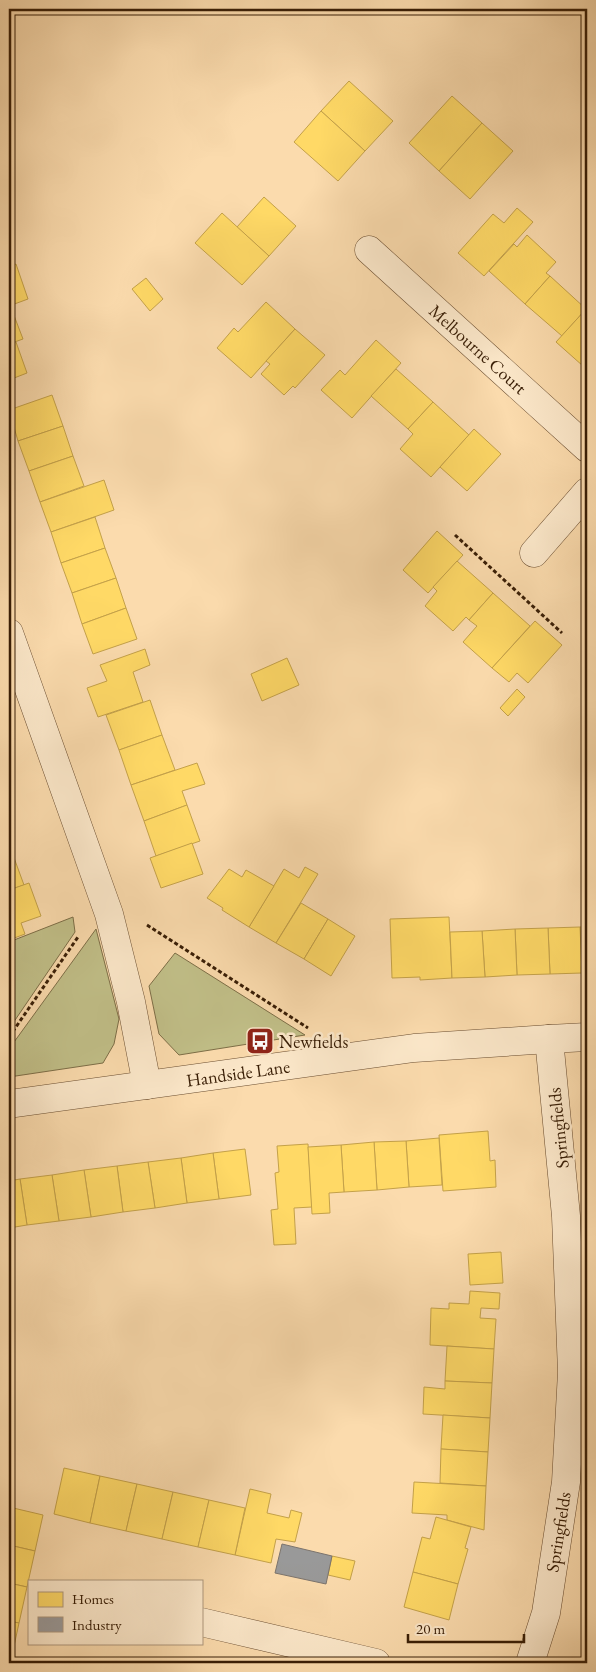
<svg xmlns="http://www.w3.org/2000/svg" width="596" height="1672" viewBox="0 0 596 1672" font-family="'EB Garamond',serif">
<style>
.green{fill:#c1bf88;stroke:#7d6e47}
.homes{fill:#ffd966;stroke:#c4a149}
.industry{fill:#999;stroke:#7c746d}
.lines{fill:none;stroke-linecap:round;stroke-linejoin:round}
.minor-casing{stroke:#6a4d30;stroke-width:29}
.path{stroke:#391e06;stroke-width:3;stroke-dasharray:4 2.5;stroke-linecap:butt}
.minor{stroke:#fce8ca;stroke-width:28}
.labels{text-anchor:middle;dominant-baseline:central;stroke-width:5;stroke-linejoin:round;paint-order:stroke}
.street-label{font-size:18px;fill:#391e06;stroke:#fce8ca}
.poi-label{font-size:18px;fill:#391e06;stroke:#fce8ca;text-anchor:start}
</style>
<rect width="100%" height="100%" fill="#fbdbad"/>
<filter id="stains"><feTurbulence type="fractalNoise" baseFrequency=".004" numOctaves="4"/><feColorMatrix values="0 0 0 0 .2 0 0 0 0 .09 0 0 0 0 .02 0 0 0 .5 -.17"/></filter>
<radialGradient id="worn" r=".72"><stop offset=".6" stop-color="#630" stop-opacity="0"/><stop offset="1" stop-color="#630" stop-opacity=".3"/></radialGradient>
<!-- green -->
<g class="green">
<polygon points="73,917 75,932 9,1029 9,942"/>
<polygon points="96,929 119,1019 114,1044 103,1063 9,1077 9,1049"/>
<polygon points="175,953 305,1035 179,1055 159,1034 149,986"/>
</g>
<!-- homes -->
<g class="homes">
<polygon points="349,81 393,121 365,151 321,111"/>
<polygon points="452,96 482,123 439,171 409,143"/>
<polygon points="321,111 365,151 338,181 294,142"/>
<polygon points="482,123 513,151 470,199 439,171"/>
<polygon points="264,197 296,226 269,256 237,227"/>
<polygon points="517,208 533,222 484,276 458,253 493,214 504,223"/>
<polygon points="222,213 269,256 242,285 195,243"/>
<polygon points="527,235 556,262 546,273 550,276 525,304 489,271 514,244 517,247"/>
<polygon points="16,264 28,299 9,306 9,267"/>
<polygon points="550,276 586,309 562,336 525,304"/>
<polygon points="146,278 163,299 150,311 132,289"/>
<polygon points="266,302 295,329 251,378 217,348 234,328 238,332"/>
<polygon points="10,305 23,339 9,344 9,306"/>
<polygon points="587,308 587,361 583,366 556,342"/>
<polygon points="295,329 325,355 295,388 293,386 284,395 261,374 270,364 266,361"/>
<polygon points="376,340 401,363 352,418 321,390 340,370 345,375"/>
<polygon points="16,342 27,373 9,380 9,344"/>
<polygon points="396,369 433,402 408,429 371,396"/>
<polygon points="52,395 63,426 18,441 9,410"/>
<polygon points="433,402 469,435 431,477 400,449 413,434 408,429"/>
<polygon points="63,426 73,456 29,471 18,441"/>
<polygon points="474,429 501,454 467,491 440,467"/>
<polygon points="73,456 84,486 40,502 29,471"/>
<polygon points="104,480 114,510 51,532 40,502"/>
<polygon points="95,517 105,548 61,563 51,532"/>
<polygon points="437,531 463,555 428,593 403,570"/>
<polygon points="105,548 116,578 72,593 61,563"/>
<polygon points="457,561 493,593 469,620 466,617 453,631 425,606 437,591 433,587"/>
<polygon points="116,578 126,608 82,624 72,593"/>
<polygon points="493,593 530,626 492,668 463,642 477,626 469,620"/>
<polygon points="126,608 137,639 93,654 82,624"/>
<polygon points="535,621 562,645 528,683 517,673 509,682 492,668"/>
<polygon points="145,649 150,665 133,672 143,702 98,717 87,688 107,681 100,665"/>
<polygon points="287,658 299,685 262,701 251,674"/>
<polygon points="517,689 525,697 508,716 500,708"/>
<polygon points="150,700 162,735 119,750 106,715"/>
<polygon points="162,735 175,770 131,785 119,750"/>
<polygon points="197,763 205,784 182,791 187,805 144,821 131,785"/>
<polygon points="187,805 200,841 156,856 144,821"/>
<polygon points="9,843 13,855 9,857"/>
<polygon points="192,843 203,874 161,888 150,858"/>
<polygon points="13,855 24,885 9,890 9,857"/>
<polygon points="305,867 318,874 276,943 249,927 284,869 299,878"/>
<polygon points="229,869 242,877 246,870 274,886 249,927 222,910 223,908 207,898"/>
<polygon points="29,883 41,916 21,923 25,934 9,940 9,890"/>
<polygon points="301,903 328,919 304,959 276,943"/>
<polygon points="449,917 452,978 420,980 420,977 392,978 390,919"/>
<polygon points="328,919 355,936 331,976 304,959"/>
<polygon points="587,926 587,972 582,973 580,927"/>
<polygon points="580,927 582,973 550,974 548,928"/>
<polygon points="548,928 550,974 517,975 515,929"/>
<polygon points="515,929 517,975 485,977 482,931"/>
<polygon points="482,931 485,977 452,978 450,932"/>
<polygon points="488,1131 490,1161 495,1160 496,1187 443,1191 439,1135"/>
<polygon points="439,1138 442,1185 409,1187 406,1141"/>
<polygon points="406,1141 409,1187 377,1190 374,1142"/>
<polygon points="374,1142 377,1190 344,1192 341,1145"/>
<polygon points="308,1144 312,1207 294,1208 296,1244 274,1245 271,1210 278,1209 275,1173 279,1172 277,1146"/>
<polygon points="341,1145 344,1192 329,1193 330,1213 312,1214 308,1147"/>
<polygon points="245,1149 251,1195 219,1199 213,1153"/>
<polygon points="213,1153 219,1199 187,1203 181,1158"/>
<polygon points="181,1158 187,1203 155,1208 148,1162"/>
<polygon points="148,1162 155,1208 123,1212 117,1166"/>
<polygon points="117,1166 123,1212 91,1217 84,1170"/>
<polygon points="84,1170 91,1217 59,1221 52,1175"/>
<polygon points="52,1175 59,1221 27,1225 20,1179"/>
<polygon points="20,1179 27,1225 9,1228 9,1181"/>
<polygon points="501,1252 503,1283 470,1285 468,1254"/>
<polygon points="470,1291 500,1293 499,1309 481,1308 480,1318 496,1319 494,1349 430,1345 431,1308 449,1309 449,1303 469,1304"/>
<polygon points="447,1346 494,1349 492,1383 445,1381"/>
<polygon points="445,1381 492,1383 490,1418 423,1414 424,1387 445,1389"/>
<polygon points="443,1415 490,1418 488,1452 441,1449"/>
<polygon points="441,1449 488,1452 486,1486 440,1483"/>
<polygon points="64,1468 100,1476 90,1523 54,1514"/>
<polygon points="100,1476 137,1484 126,1531 90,1523"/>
<polygon points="414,1482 486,1486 484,1530 447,1520 447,1515 412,1513"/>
<polygon points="137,1484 173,1492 162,1539 126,1531"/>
<polygon points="250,1489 271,1494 267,1513 289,1518 291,1510 302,1513 295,1542 276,1539 271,1563 235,1555"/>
<polygon points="173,1492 209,1500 198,1547 162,1539"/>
<polygon points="209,1500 245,1508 235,1555 198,1547"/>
<polygon points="9,1507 43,1515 35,1551 9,1545"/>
<polygon points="436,1517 471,1527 465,1548 468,1549 458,1584 413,1572 422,1537 430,1539"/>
<polygon points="9,1545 35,1551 27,1587 9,1583"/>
<polygon points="332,1556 355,1561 350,1580 328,1575"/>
<polygon points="413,1572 458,1584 449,1620 404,1607"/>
<polygon points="9,1583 27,1587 19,1623 9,1621"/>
<polygon points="9,1621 19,1623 11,1660 9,1659"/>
</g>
<!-- industry -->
<polygon class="industry" points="282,1544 332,1556 326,1584 275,1573"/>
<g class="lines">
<defs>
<g id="minor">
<polyline points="369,250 587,448"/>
<polyline points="534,553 587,492"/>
<polyline points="9,633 109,914 131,1002 147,1085"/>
<polyline points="9,1104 414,1048 549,1039 587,1037"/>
<polyline points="201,1622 376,1663"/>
<polyline points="530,1663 546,1613 566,1482 572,1372 566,1216 549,1039"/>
</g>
</defs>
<!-- minor casing -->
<use href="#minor" class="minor-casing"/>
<!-- path -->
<g class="path">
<polyline points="455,535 562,633"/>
<polyline points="147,925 308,1028"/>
<polyline points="9,1037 78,937"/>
</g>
<!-- minor -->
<use href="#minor" class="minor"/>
</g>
<!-- icons -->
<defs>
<symbol id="bus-square" viewBox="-11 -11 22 22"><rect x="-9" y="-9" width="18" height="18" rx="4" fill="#8f2418" stroke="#fce8ca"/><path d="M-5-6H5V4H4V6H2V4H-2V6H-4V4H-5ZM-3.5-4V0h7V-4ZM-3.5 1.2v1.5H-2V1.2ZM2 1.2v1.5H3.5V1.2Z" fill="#fff"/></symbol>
</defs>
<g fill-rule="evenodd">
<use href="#bus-square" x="244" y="1025" width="32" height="32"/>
</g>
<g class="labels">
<!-- street labels -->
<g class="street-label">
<text transform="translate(478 349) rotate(42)">Melbourne Court</text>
<text transform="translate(238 1073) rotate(-8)">Handside Lane</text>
<text transform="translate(558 1128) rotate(-96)">Springfields</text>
<text transform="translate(558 1532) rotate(-81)">Springfields</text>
</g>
<!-- poi labels -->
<g class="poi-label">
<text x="279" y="1041">Newfields</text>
</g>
</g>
<!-- margin -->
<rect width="596" height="1672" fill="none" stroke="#fbdbad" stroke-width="30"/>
<rect x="10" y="10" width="576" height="1652" fill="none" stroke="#391e06" stroke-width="2.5"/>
<rect x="15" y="15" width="566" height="1642" fill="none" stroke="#391e06"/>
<!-- legend -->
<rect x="28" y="1580" width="175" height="65" fill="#fce8ca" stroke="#ae977c"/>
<rect x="38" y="1592" width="25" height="15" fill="#ffd966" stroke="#ae977c"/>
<text x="72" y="1604" font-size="15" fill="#391e06">Homes</text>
<rect x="38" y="1617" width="25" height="15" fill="#999999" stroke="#ae977c"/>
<text x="72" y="1630" font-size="15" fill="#391e06">Industry</text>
<!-- scale -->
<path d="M408 1634v8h116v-8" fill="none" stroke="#391e06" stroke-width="2.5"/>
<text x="416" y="1634" font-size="15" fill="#391e06" stroke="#fce8ca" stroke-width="4" paint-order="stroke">20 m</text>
<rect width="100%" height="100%" filter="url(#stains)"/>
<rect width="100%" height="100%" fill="url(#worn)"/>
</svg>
